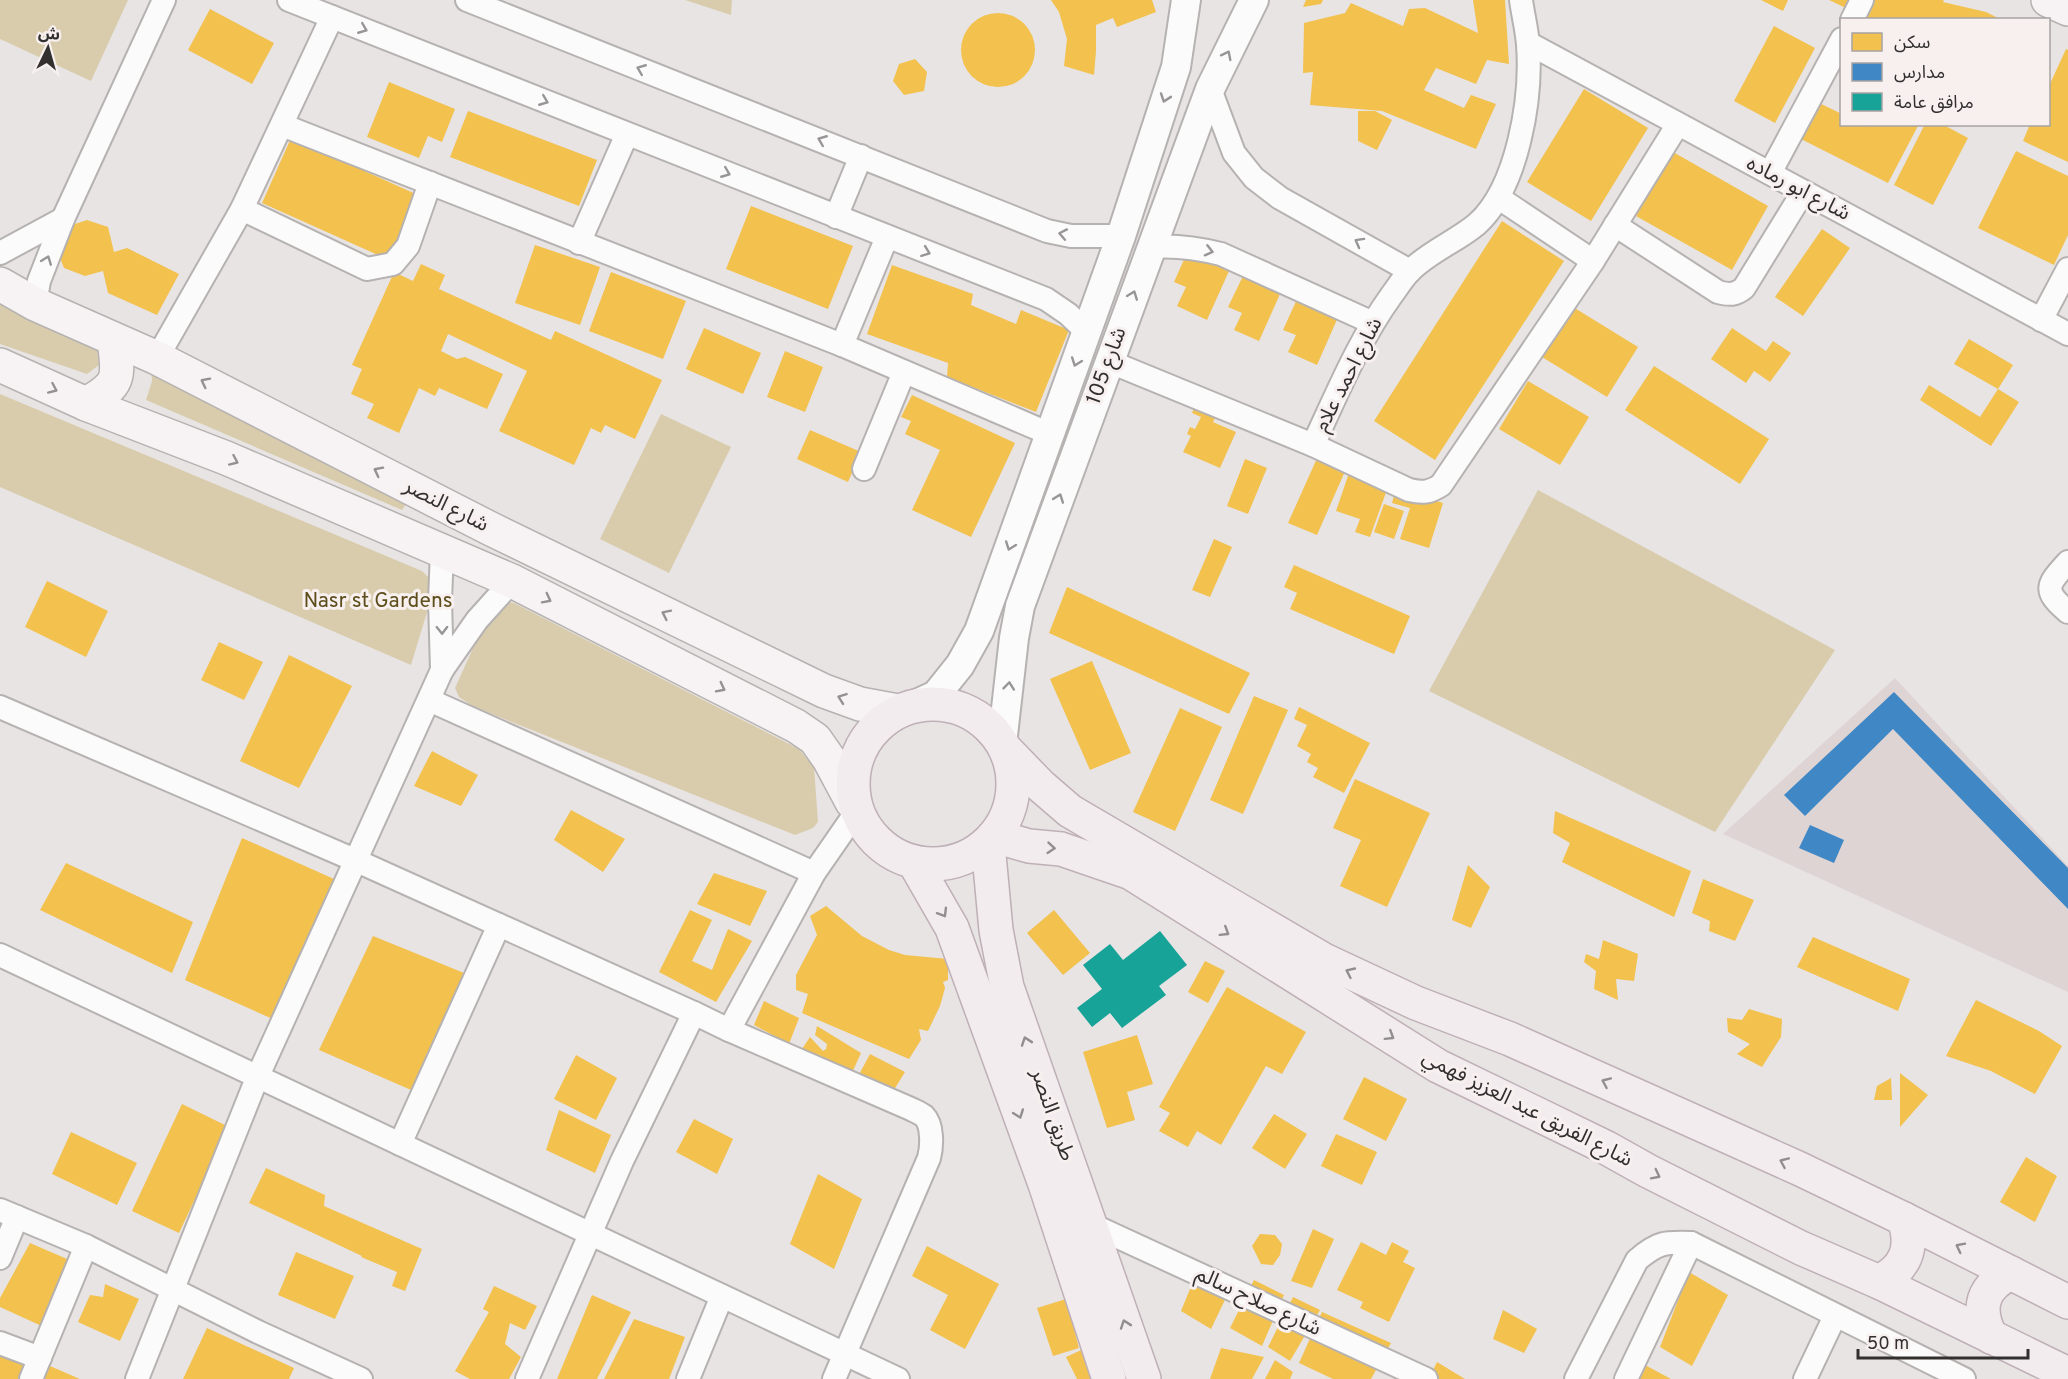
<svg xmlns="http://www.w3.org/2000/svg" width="2068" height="1379" viewBox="0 0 2068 1379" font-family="Overpass,'Noto Sans Arabic',sans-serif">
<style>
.built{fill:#dfd4d4}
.green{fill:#d9ccac}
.homes{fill:#f2c14e}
.schools{fill:#3f88c5}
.public{fill:#17a398}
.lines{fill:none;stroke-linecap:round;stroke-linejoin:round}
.minor-casing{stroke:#b5b2b1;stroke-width:26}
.tertiary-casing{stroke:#b5b2b1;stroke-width:32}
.secondary-casing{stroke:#b5b2b1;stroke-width:36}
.primary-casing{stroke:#beb0b6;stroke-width:36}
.minor{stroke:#fcfbfb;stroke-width:22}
.tertiary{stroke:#fcfbfb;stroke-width:28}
.secondary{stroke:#f7f3f5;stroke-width:33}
.primary{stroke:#f3ecef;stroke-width:33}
.oneway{stroke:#979595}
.oneway2{stroke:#949192}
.oneway3{stroke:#928e8f}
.labels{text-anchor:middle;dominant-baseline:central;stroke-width:6;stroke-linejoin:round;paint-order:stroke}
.street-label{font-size:21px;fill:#322f2f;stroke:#f7f0ef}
.park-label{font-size:21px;fill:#5c4d1b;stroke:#f7f0ef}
</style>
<rect width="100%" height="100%" fill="#e8e4e4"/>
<!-- built -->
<polygon class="built" points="1895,678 2068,866 2068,992 1723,834"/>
<!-- green -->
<g class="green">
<polygon points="0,0 128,0 91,81 0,39"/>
<polygon points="685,0 732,0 731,15"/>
<polygon points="0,298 97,350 99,365 87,374 0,344"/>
<polygon points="151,367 405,497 406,504 402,510 146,400 152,381"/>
<polygon points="0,394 422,571 431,580 431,599 411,665 0,487"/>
<polygon points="661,414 731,447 669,573 600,539"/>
<polygon points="1538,490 1835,650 1715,832 1429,691"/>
<polygon points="507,602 514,603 799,749 814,767 818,822 813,828 795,835 474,707 459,697 455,688 487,617"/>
</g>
<!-- homes -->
<g class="homes">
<polygon points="1051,0 1152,0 1156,12 1117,27 1113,18 1096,25 1096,51 1094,75 1064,66 1067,39 1059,12"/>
<polygon points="1306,0 1323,0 1321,4 1303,7"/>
<polygon points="1473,0 1505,0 1509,64 1487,60 1476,84 1436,68 1424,90 1464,108 1471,95 1496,104 1476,149 1382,111 1310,105 1313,72 1303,73 1304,23 1345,13 1351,3 1403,26 1409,9 1425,8 1478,33"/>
<polygon points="1761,0 1788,0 1783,11"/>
<polygon points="1829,0 1852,0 1848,9"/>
<polygon points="1872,0 1944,0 1943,2 1986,12 2002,20 1862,20"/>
<polygon points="210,9 274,43 252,84 188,50"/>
<circle cx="998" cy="50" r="37"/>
<polygon points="1774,26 1815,48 1775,123 1734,101"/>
<polygon points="2066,49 2068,50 2068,162 2023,141 2030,124 2049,124 2049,86"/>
<polygon points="915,59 927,72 924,91 904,95 893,81 899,64"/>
<polygon points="389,82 455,109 442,142 428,136 419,158 367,137"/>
<polygon points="1584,89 1648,128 1591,221 1527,182"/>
<polygon points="1815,101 1842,114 1842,124 1863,124 1869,127 1870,124 1919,124 1888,183 1797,137"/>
<polygon points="468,111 597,160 579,206 450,157"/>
<polygon points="1358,111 1375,111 1392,120 1377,150 1358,141"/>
<polygon points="1925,124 1942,124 1968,138 1933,205 1894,185"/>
<polygon points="291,138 418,195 389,260 262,203"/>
<polygon points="2016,151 2068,176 2068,235 2054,265 1978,228"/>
<polygon points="1673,152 1768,206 1732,270 1636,216"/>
<polygon points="751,206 853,246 828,309 726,269"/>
<polygon points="87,220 108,227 114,252 127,248 179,274 157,315 108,293 103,271 85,276 64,268 56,248 63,228"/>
<polygon points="1502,221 1564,261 1435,460 1374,421"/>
<polygon points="1822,229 1850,248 1803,316 1775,297"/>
<polygon points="535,245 600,267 580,325 515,303"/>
<polygon points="1187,253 1229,271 1207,320 1177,306 1186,287 1174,282"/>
<polygon points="421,264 445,275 439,289 551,340 555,331 662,380 635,439 605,425 601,433 591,428 574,465 499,431 527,371 448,334 441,351 457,359 465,357 503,374 487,409 439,388 435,396 419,388 399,433 367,418 374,404 351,394 362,369 352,365 394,272 413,281"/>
<polygon points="892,265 973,294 971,305 1016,324 1021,310 1069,330 1036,412 947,377 948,363 867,334"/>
<polygon points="611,272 686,301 663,359 589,331"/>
<polygon points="1243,276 1280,294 1259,341 1234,330 1242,313 1228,307"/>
<polygon points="1298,297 1339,315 1317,365 1288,352 1296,335 1283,330"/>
<polygon points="1573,307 1638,347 1607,397 1542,357"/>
<polygon points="704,328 761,353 743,394 686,369"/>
<polygon points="1732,328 1766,351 1773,341 1791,353 1770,382 1754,371 1746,383 1711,359"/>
<polygon points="1969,339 2013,365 1998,389 1954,364"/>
<polygon points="785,351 823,367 805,412 767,397"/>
<polygon points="1654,366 1769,439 1740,484 1625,410"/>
<polygon points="1528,381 1589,417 1560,465 1499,429"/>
<polygon points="1929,385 1980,417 1998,389 2019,402 1991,446 1920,400"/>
<polygon points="912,395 1015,443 971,537 912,510 940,450 905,434 911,421 901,417"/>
<polygon points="1198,400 1219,410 1213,422 1236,432 1220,468 1183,452 1191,436 1187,434 1190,427 1195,429 1201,417 1192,413"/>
<polygon points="810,430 861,452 848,482 797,459"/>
<polygon points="1318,456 1346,469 1317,535 1288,523"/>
<polygon points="1245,459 1267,468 1248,514 1227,506"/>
<polygon points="1350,470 1389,484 1370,537 1355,532 1360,519 1336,511"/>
<polygon points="1396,488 1443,503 1429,548 1400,539 1410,508 1392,503"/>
<polygon points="1384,504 1404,511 1394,539 1374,532"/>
<polygon points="1214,539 1232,547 1210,597 1192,590"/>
<polygon points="1294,565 1410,616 1394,654 1290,609 1297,593 1284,587"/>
<polygon points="47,581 108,611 86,657 25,627"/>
<polygon points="1067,587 1250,673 1229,714 1049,633"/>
<polygon points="219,642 263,662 244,700 201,680"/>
<polygon points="289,655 352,686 299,788 240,761"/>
<polygon points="1092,661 1131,753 1090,770 1050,679"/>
<polygon points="1254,696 1288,710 1243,814 1210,800"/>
<polygon points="1299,707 1370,743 1344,793 1313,777 1318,768 1307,762 1311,754 1297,746 1307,725 1294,719"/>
<polygon points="1180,708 1222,727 1175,831 1133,812"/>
<polygon points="432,751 478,775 461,806 414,786"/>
<polygon points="1355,779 1430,813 1387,907 1340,886 1361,840 1333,828"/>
<polygon points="571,810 625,839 603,872 554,840"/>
<polygon points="1555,811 1691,871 1674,917 1562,862 1570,843 1553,833"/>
<polygon points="242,838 334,879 275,1020 185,980"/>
<polygon points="66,863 193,922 172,973 40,910"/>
<polygon points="1468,865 1490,887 1471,928 1452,920"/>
<polygon points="714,873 767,891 750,926 697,904"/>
<polygon points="1703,879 1754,900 1735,941 1709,931 1710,921 1692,913"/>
<polygon points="826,906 862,936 889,950 905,955 948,959 948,980 943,982 945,988 940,1006 928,1031 919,1029 921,1040 909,1059 802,1013 808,994 796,990 796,975 817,935 810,916"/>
<polygon points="690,910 712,920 692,961 712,970 728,929 752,941 716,1002 659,972"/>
<polygon points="1054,910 1090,953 1063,975 1027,933"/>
<polygon points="373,936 469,975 418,1093 319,1050"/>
<polygon points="1813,937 1910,979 1898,1011 1797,967"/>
<polygon points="1603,940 1638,954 1634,981 1616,979 1618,1000 1594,989 1596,971 1584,962 1586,954 1599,959"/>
<polygon points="1205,961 1225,971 1208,1003 1188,992"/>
<polygon points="1227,987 1306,1032 1282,1074 1266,1066 1221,1145 1197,1131 1188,1147 1159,1131 1170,1113 1159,1107"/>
<polygon points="1976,1000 2039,1031 2062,1046 2035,1094 1991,1071 1946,1056"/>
<polygon points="764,1001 799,1018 789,1044 754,1025"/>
<polygon points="1749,1009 1782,1019 1781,1037 1762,1067 1737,1054 1750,1044 1728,1032 1727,1018 1742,1020"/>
<polygon points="817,1026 861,1053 851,1075 800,1052 810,1037 823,1051 826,1049 827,1044 815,1035"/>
<polygon points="1137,1035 1153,1084 1127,1092 1135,1120 1107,1128 1083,1052"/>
<polygon points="870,1054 905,1072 892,1093 856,1080"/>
<polygon points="576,1055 617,1078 596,1120 554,1099"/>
<polygon points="1900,1073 1928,1095 1900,1127"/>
<polygon points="1364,1077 1407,1099 1386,1141 1343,1119"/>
<polygon points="1891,1078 1892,1100 1874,1100 1877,1086"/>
<polygon points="182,1104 229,1127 179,1233 132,1211"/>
<polygon points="559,1110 611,1135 595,1173 546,1150"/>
<polygon points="1274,1114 1307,1134 1285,1169 1252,1148"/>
<polygon points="694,1119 733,1139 717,1174 676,1152"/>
<polygon points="71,1132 137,1163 117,1205 52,1174"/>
<polygon points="1336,1134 1377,1152 1362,1185 1321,1166"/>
<polygon points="2026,1157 2057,1176 2035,1222 2000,1202"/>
<polygon points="266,1168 325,1195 324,1206 422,1249 405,1291 392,1286 397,1272 361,1257 362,1256 249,1203"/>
<polygon points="818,1174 862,1199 834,1269 790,1244"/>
<polygon points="1313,1229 1334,1239 1312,1288 1291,1281"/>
<polygon points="1260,1234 1275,1235 1282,1244 1280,1255 1273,1265 1261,1264 1252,1246"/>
<polygon points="1361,1242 1386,1255 1392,1242 1409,1251 1403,1262 1415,1268 1389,1322 1360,1308 1363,1302 1337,1290"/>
<polygon points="30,1243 74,1262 46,1328 0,1307 0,1298"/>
<polygon points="927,1246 999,1284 965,1349 930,1330 948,1295 912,1276"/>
<polygon points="296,1252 354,1276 335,1319 278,1295"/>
<polygon points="1199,1267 1232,1285 1211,1329 1181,1311"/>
<polygon points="1689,1272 1728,1295 1692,1366 1660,1347"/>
<polygon points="1254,1280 1284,1295 1262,1346 1230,1328"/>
<polygon points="105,1284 139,1299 120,1341 78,1322 90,1295 103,1297"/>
<polygon points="494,1286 537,1306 525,1330 510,1323 505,1344 521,1357 509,1379 470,1379 455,1371 489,1312 483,1309"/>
<polygon points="592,1295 631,1312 597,1379 557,1379"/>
<polygon points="1293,1297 1320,1310 1290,1361 1268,1347"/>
<polygon points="1066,1299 1079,1348 1053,1356 1037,1308"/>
<polygon points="1503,1310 1537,1329 1524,1353 1493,1339"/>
<polygon points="1322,1312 1391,1343 1371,1379 1333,1379 1299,1363"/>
<polygon points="634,1319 685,1337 669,1379 604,1379"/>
<polygon points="207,1328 294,1368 289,1379 183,1379"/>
<polygon points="1090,1346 1103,1379 1077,1379 1066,1357"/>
<polygon points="0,1348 33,1362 24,1379 0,1379"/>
<polygon points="1221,1348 1264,1357 1252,1379 1210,1379"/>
<polygon points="1275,1360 1293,1372 1290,1379 1265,1379"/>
<polygon points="1437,1362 1465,1379 1429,1379"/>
<polygon points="1645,1365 1671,1379 1638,1379"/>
<polygon points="50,1366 80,1379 44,1379"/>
</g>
<!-- schools -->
<g class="schools">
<polygon points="1894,692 2068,868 2068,909 1893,729 1805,816 1784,795"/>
<polygon points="1810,825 1844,840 1834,863 1799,848"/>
</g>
<!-- public -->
<polygon class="public" points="1160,931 1187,965 1159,986 1166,995 1122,1028 1110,1013 1092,1027 1077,1008 1102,989 1083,965 1110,944 1123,960"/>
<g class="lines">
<defs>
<g id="minor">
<polyline points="289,0 1046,299 1068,314 1087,332"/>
<polyline points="467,0 1047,231 1071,236 1121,236"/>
<polyline points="1852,20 1862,0"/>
<polyline points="1528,43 2068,334"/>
<polyline points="1210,89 1234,153 1254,178 1280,198 1410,271"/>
<polyline points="282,125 842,345 1050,434"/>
<polyline points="1770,173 1842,39"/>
<polyline points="1499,198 1593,261"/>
<polyline points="242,209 367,269 393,264 408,246 430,183"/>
<polyline points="836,217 861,156"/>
<path d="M1615,225L1718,292C1730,295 1735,295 1744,288L1803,192"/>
<polyline points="579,243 627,134"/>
<path d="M1151,247C1176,245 1197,248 1221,254L1373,323"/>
<polyline points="0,253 63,219"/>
<polyline points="35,304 39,281 63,219 164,0"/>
<polyline points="2041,320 2068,269"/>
<polyline points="842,345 887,237"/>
<polyline points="157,358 242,209 332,17"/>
<path d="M1108,361L1313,445L1409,490C1422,493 1429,493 1441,485L1593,261L1678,124"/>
<path d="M1313,445C1337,394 1358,342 1391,296C1397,288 1403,278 1410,271C1430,251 1457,241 1477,224C1518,187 1532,98 1528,45C1527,30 1523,15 1521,0"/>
<polyline points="864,469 904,372"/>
<polyline points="442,550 440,601 442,670"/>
<path d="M2068,562C2047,585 2042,590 2068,612"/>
<polyline points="429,700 814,873"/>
<path d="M0,707L357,861L694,1013L729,1030L911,1109C915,1111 920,1113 924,1116C933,1125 932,1147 929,1158L834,1379"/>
<polyline points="0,955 898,1379"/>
<polyline points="729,1030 814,873 857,811"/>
<polyline points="400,1144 499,925"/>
<polyline points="0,1210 86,1246 258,1332 361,1379"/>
<polyline points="1090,1224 1426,1379"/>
<polyline points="0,1258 17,1217"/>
<polyline points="0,1343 40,1358"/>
<polyline points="31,1379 86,1246"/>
<polyline points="137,1379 257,1078 442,670 477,620 512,581"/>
<polyline points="527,1379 622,1161 694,1013"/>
<polyline points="688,1379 722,1296"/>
<path d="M1576,1379L1637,1260C1658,1242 1665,1242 1691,1243L1964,1379"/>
<polyline points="1626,1379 1691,1243"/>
<polyline points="1805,1379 1835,1316"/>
</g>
<g id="tertiary">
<polyline points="912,706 936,695 960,665 979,631 1121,236 1176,67 1186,0"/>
<polyline points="1002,744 1014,638 1020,606 1210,89 1254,0"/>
</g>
<g id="secondary">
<polyline points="2048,0 2068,9"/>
<polyline points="0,284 35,304 157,358 491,529 824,691 860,704 898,711"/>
<polyline points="0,365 86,404 226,458 512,581 796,726 815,739 829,759 852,802"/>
<path d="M86,404C121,384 119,378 114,340"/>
</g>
<g id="primary">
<circle cx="933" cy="784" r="80"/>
<polyline points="1007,751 1041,786 1070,811 1324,960 1416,1003 1510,1039 1800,1169 1904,1219 2068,1302"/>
<polyline points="994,836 1029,846 1061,849 1131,873 1438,1066 1605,1147 1648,1171 1801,1248 1879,1282 2068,1374"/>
<polyline points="988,844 996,930 1007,987 1144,1379"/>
<polyline points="914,862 952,928 1045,1184 1109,1379"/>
<path d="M1879,1282C1906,1268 1914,1248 1904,1219"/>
<path d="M1991,1337C1976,1308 1982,1287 2011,1273"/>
</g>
</defs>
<!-- minor casing -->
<use href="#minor" class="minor-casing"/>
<!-- tertiary casing -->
<use href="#tertiary" class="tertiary-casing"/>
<!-- secondary casing -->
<use href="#secondary" class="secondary-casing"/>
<!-- primary casing -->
<use href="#primary" class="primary-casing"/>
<!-- minor -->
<use href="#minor" class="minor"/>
<!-- tertiary -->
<use href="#tertiary" class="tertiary"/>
<!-- secondary -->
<use href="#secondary" class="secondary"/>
<!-- primary -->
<use href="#primary" class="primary"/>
</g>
<!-- one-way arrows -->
<defs><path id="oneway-chevron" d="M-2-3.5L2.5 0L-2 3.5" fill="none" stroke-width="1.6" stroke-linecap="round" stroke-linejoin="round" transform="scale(1.5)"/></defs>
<g class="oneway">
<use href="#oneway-chevron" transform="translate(363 29) rotate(22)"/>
<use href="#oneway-chevron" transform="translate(1227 55) rotate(-63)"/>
<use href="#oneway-chevron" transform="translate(641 69) rotate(-158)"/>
<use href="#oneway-chevron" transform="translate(1165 98) rotate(109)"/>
<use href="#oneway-chevron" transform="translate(544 101) rotate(22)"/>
<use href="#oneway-chevron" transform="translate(822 140) rotate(-158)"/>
<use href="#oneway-chevron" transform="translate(726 173) rotate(22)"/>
<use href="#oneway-chevron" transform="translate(1063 234) rotate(-169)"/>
<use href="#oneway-chevron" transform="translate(1359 242) rotate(-151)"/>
<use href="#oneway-chevron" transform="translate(1209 251) rotate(14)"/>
<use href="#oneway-chevron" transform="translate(926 252) rotate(21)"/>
<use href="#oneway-chevron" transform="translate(47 260) rotate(-69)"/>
<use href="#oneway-chevron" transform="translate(1133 295) rotate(-69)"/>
<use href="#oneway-chevron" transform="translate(1076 362) rotate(110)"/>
<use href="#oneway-chevron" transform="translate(1059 498) rotate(-70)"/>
<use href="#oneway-chevron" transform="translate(1010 546) rotate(110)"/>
<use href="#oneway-chevron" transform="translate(442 630) rotate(89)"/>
<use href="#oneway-chevron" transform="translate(1009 686) rotate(-84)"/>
</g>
<g class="oneway2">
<use href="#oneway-chevron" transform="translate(205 382) rotate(-153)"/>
<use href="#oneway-chevron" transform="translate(53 389) rotate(24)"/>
<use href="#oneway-chevron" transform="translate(234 461) rotate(24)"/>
<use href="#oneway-chevron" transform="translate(378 471) rotate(-153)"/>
<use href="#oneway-chevron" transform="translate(547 599) rotate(27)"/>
<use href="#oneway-chevron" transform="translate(666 614) rotate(-154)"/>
<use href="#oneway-chevron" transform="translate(721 688) rotate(27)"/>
<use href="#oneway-chevron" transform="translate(842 698) rotate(-160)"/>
</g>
<g class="oneway3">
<use href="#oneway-chevron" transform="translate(1051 848) rotate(5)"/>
<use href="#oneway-chevron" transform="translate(943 913) rotate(59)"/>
<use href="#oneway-chevron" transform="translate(1225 932) rotate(32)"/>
<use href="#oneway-chevron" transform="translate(1350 972) rotate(-155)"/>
<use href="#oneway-chevron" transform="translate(1390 1036) rotate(32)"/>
<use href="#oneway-chevron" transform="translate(1026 1041) rotate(-109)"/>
<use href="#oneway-chevron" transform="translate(1606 1082) rotate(-156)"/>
<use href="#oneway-chevron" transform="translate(1019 1114) rotate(70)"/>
<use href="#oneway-chevron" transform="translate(1784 1162) rotate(-156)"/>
<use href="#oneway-chevron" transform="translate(1656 1175) rotate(27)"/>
<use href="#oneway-chevron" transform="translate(1960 1247) rotate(-153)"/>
<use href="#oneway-chevron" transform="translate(1125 1324) rotate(-109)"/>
</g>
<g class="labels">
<!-- street labels -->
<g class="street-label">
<text transform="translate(1798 189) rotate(28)">شارع ابو رماده</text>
<text transform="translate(1107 366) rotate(-70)">شارع 105</text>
<text transform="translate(1349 375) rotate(-63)">شارع احمد علام</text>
<text transform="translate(446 506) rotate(27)">شارع النصر</text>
<text transform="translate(1527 1109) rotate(27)">شارع الفريق عبد العزيز فهمي</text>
<text transform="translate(1052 1115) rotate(71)">طريق النصر</text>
<text transform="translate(1258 1302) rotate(25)">شارع صلاح سالم</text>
</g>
<!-- park labels -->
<g class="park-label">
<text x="378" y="601">Nasr st Gardens</text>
</g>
</g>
<!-- legend -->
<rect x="1840" y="18" width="210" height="108" fill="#f7f0ef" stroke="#a8a3a2" stroke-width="1.5"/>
<rect x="1852" y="33" width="30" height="18" fill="#f2c14e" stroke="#a8a3a2" stroke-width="1.5"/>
<text x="1894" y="48" font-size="18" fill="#322f2f">سكن</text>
<rect x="1852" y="63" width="30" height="18" fill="#3f88c5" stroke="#a8a3a2" stroke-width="1.5"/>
<text x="1894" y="78" font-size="18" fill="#322f2f">مدارس</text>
<rect x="1852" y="93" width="30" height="18" fill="#17a398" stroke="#a8a3a2" stroke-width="1.5"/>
<text x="1894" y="108" font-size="18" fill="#322f2f">مرافق عامة</text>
<!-- north arrow -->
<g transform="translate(48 48) rotate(5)" stroke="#f7f0ef" stroke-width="4.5" paint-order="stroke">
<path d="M0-4.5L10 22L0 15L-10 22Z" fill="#322f2f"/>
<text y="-9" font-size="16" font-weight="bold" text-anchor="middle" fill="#322f2f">ش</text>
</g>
<!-- scale -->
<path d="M1858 1349v9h170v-9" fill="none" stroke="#322f2f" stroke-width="3"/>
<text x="1867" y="1349" font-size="18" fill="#322f2f" stroke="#f7f0ef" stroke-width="4.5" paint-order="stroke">50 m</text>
</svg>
